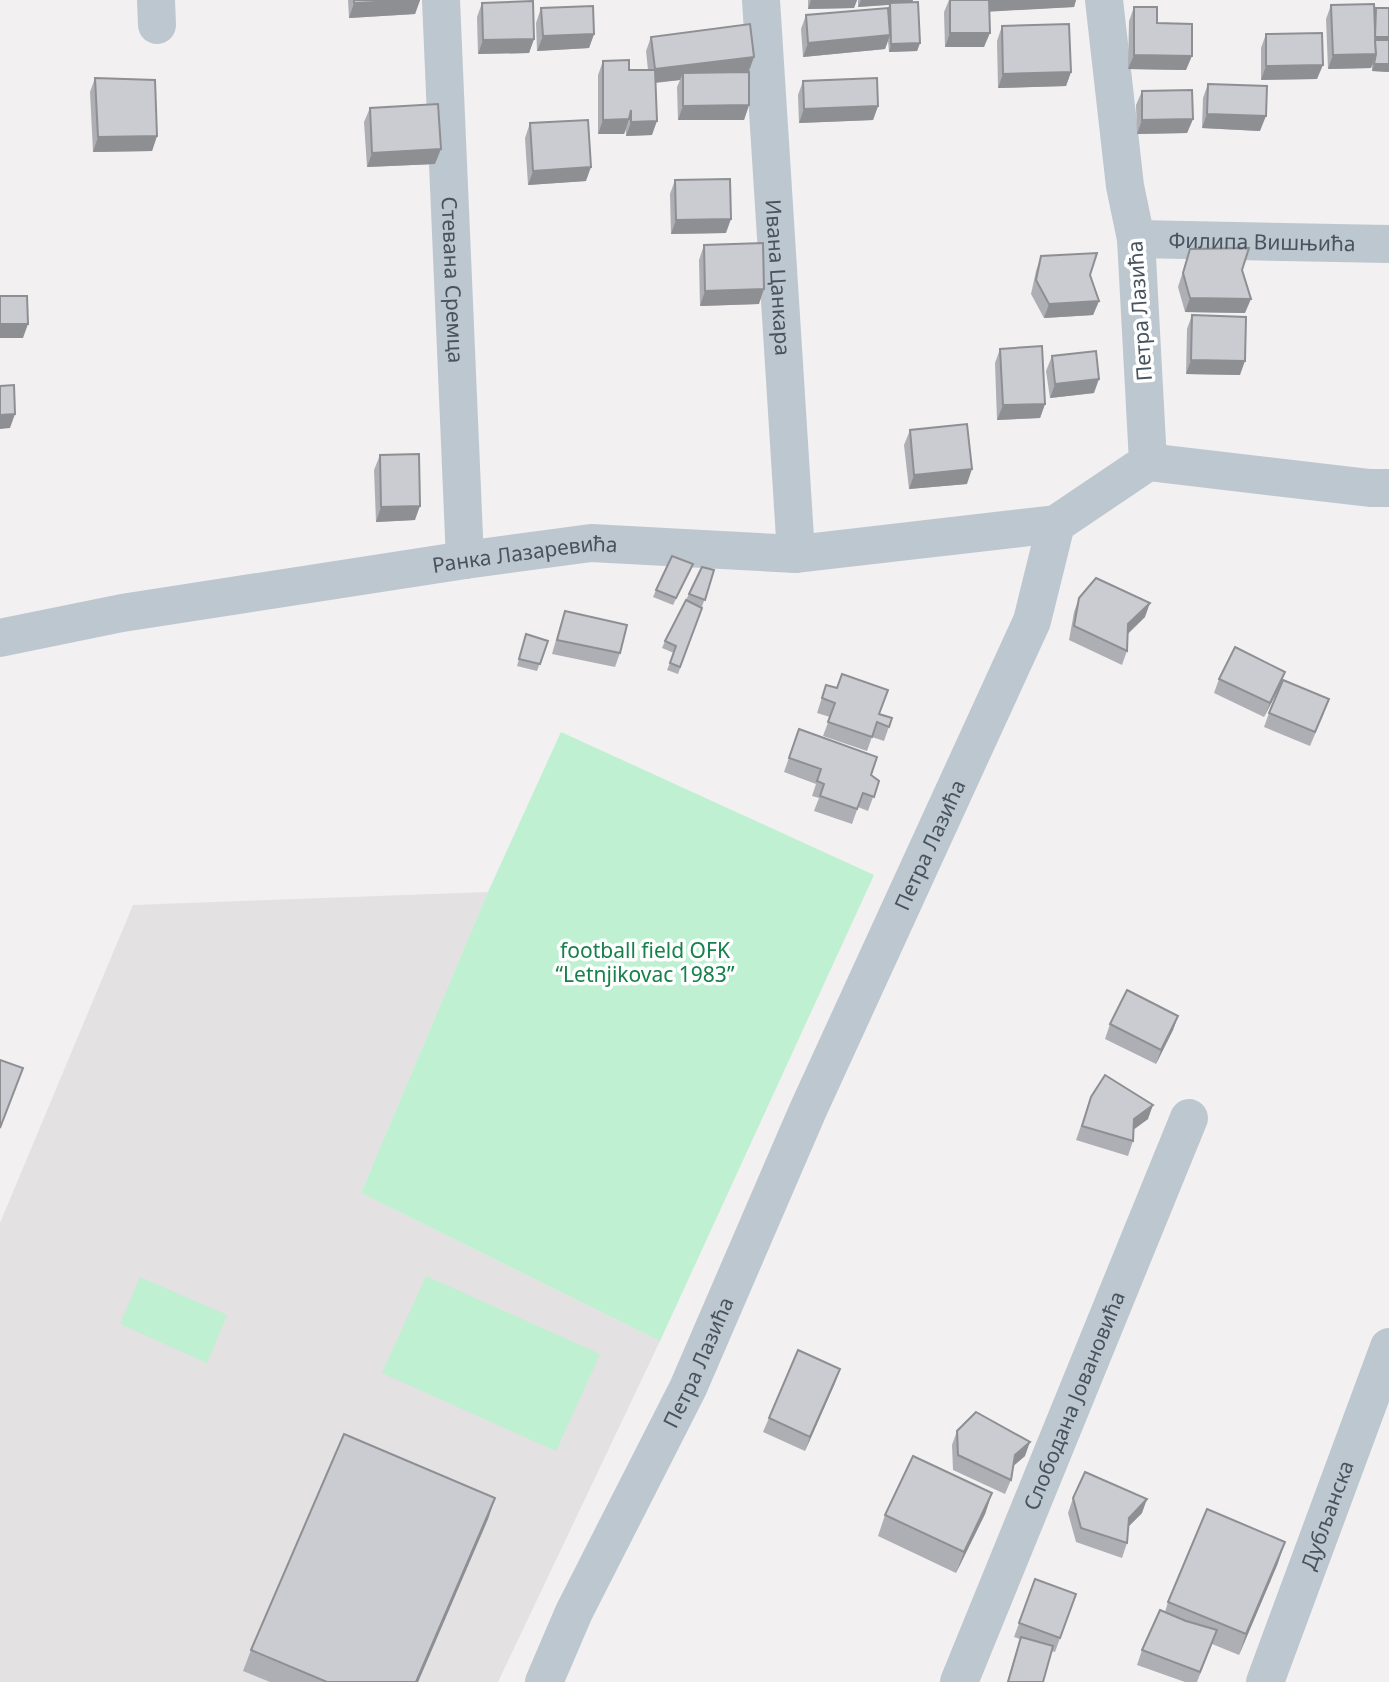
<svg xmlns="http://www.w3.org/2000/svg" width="1389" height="1682" viewBox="0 0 1389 1682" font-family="'Noto Sans',sans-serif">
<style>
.education{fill:#e3e1e2}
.green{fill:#bef0d1}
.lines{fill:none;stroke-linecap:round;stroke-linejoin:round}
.minor{stroke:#bdc7cf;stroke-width:38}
.wall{fill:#aeafb5}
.shaded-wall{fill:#8d8f93}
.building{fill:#caccd2;stroke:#8d8f93;stroke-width:2}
.labels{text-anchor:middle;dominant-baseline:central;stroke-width:7;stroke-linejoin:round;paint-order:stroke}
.street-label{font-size:21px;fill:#47535e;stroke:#fff}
.park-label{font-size:21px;fill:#16814b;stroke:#fff}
</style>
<rect width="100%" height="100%" fill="#f2f0f0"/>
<!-- education -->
<polygon class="education" points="488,892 361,1193 660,1341 498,1682 0,1682 0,1223 133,905"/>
<!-- green -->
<g class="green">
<polygon points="561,732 874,875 660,1341 361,1193 488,892"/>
<polygon points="426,1276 600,1354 556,1451 382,1373"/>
<polygon points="140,1277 227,1315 207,1363 120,1324"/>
</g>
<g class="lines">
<!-- minor -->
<g class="minor">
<polyline points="156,0 157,25"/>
<path id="s1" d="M441,0L465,560"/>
<path id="s2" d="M761,0L796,554"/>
<path id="s3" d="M1136,239L1389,244"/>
<polyline points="1148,462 1370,488 1389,488"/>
<path id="s4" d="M0,638L122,613L465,560L591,543L796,554L1056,524"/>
<path id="s5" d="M544,1682L574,1612L688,1388L808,1110L1032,621L1056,524L1148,462L1136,239L1125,186L1104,0"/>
<path id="s6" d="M959,1682L1189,1118"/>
<path id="s7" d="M1265,1682L1389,1347"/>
</g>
</g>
<!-- wall -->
<g class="wall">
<polygon points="348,0 420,0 415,14 349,18"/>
<polygon points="808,0 857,0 854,8 808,9"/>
<polygon points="858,0 913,0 912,2 920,43 917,51 889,52 888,41 885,49 803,57 801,29 806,15 888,8 889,5 858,7"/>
<polygon points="949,0 1076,0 1074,7 989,11 984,47 945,47 944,12"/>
<polygon points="482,3 534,39 529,53 478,54 477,17"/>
<polygon points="1331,5 1374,13 1376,8 1389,72 1372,71 1372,64 1371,68 1328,69 1326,19"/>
<polygon points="1134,7 1157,23 1186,70 1128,69 1129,21"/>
<polygon points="541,8 594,34 589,48 537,51 536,23"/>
<polygon points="1002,26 1071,72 1066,86 998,88 997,41"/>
<polygon points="1266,34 1317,79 1261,80 1261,48"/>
<polygon points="651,37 749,71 740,72 749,105 744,120 678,120 677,87 680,80 656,83 652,135 626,136 626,130 624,134 598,134 598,75 603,61 629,70 648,70 646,51"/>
<polygon points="95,78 157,136 152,151 93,152 90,92"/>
<polygon points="803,81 878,106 873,120 799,123 798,95"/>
<polygon points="1208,84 1260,131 1202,128 1203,98"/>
<polygon points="1142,91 1193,119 1187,133 1137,134 1136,105"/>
<polygon points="370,108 435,164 367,167 364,122"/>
<polygon points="530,123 586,181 528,185 525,138"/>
<polygon points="675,180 726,233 671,234 670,194"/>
<polygon points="704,245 759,304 700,306 699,260"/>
<polygon points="1190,249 1242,270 1245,313 1185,312 1178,287"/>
<polygon points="1041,256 1090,275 1099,301 1093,315 1044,318 1031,294 1036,271"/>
<polygon points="1192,315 1240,375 1186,374 1187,329"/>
<polygon points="1000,349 1045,404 1040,418 997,420 995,363"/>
<polygon points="1052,356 1094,393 1050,398 1046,371"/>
<polygon points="910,430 967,484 909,489 904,445"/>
<polygon points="380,455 415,520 376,522 374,470"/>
<polygon points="693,564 673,605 653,597 656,590"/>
<polygon points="714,570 702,607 696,605 702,608 678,674 667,670 674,653 662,648 665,641 689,594"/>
<polygon points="1079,598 1145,617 1128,634 1127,651 1122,665 1069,640 1074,612"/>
<polygon points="565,611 620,653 615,667 552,654 560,626"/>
<polygon points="526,634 548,641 537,671 517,666"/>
<polygon points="1285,672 1280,686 1264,717 1214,693 1219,679"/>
<polygon points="826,685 879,714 892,718 884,741 872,737 867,751 823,736 830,717 817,713"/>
<polygon points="1269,713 1324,713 1310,746 1264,727"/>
<polygon points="799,729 879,781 868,811 858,807 852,824 814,811 819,798 812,796 816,784 784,772"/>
<polygon points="1178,1016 1173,1030 1156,1064 1105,1039 1110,1024"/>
<polygon points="1091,1097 1148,1119 1134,1129 1133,1141 1128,1156 1076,1140"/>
<polygon points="835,1383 805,1451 763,1432 769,1418"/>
<polygon points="957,1431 1025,1456 1013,1466 1011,1480 1005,1494 953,1470 952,1445"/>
<polygon points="992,1493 985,1514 956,1573 878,1536 885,1515"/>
<polygon points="495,1498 488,1519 418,1682 270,1682 243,1671 251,1650"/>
<polygon points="1073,1498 1142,1513 1128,1527 1127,1543 1122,1558 1076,1542 1068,1513"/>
<polygon points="1278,1563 1239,1655 1212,1644 1197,1682 1185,1682 1137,1665 1142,1650 1165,1612 1168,1602"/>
<polygon points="1035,1579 1076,1594 1055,1652 1051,1651 1043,1682 1007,1682 1020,1639 1014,1637"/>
</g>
<!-- shaded-wall -->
<g class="shaded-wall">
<polygon points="420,0 415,14 349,18 354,3"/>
<polygon points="811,0 857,0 854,8 808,9"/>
<polygon points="861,0 913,0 912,3 858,7"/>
<polygon points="988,0 1076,0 1074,7 984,12"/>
<polygon points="950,33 990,33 984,47 945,47"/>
<polygon points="594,34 589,48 537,51 543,36"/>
<polygon points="890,35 885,49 803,57 808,43"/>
<polygon points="1375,37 1389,37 1389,45 1375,44"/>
<polygon points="534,39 529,53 478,54 483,40"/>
<polygon points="920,43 917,51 889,52 891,44"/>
<polygon points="1376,54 1371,68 1328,69 1333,55"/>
<polygon points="1134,55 1192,56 1186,70 1128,69"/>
<polygon points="754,57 749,71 683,79 683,73 680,80 650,83 655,69"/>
<polygon points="1374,64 1389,64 1389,72 1372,71"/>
<polygon points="1323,65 1317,79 1261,80 1266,66"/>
<polygon points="1071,72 1066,86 998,88 1003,74"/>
<polygon points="749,105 744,120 678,120 683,106"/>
<polygon points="878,106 873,120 799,123 804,109"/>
<polygon points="1207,114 1266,116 1260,131 1202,128"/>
<polygon points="629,119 624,134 598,134 603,120"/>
<polygon points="1193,119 1187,133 1137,134 1142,120"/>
<polygon points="657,121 652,135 626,136 631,122"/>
<polygon points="157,136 152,151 93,152 98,137"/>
<polygon points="441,149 435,164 367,167 372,153"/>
<polygon points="591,167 586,181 528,185 533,171"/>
<polygon points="731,219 726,233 671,234 676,220"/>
<polygon points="764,289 759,304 700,306 705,291"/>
<polygon points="1190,298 1251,299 1245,313 1185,312"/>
<polygon points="1099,301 1093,315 1044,318 1049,304"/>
<polygon points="0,324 28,324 23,338 0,338"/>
<polygon points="1191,360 1245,361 1240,375 1186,374"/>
<polygon points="1099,379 1094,393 1050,398 1055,384"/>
<polygon points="1045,404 1040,418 997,420 1003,405"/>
<polygon points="15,414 10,428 0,429 0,415"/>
<polygon points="972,469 967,484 909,489 914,475"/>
<polygon points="420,506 415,520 376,522 381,507"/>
<polygon points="1150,603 1145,617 1123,638 1128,624"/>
<polygon points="1285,672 1280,686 1264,717 1270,703"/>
<polygon points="1178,1016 1173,1030 1156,1064 1161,1050"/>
<polygon points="1153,1105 1148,1119 1129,1133 1134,1119"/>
<polygon points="840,1369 835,1383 805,1451 810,1437"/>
<polygon points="1030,1442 1025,1456 1010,1469 1015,1455"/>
<polygon points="992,1493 985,1514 956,1573 964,1552"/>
<polygon points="495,1498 488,1519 418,1682 416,1682"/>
<polygon points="1147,1499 1142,1513 1123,1532 1129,1518"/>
<polygon points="1285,1542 1278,1563 1239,1655 1246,1634"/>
</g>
<!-- building -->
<g class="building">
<polygon points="354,0 420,0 354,3"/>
<polygon points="950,0 989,0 990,33 950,33"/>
<polygon points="533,1 534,39 483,40 482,3"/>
<polygon points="918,2 920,43 891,44 890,3"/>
<polygon points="1374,4 1376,54 1333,55 1331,5"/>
<polygon points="593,6 594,34 543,36 541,8"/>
<polygon points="1134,7 1157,7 1157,23 1192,24 1192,56 1134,55"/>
<polygon points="888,8 890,35 808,43 806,15"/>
<polygon points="1376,8 1389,8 1389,37 1375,37"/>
<polygon points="750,24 754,57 655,69 651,37"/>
<polygon points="1069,24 1071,72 1003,74 1002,26"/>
<polygon points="1322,33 1323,65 1266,66 1266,34"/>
<polygon points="1375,40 1389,40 1389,64 1374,64 1376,54"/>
<polygon points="629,60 629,70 655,70 657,121 631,122 631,110 629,119 603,120 603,61"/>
<polygon points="749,72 749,105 683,106 683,73"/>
<polygon points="95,78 155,80 157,136 98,137"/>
<polygon points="877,78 878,106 804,109 803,81"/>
<polygon points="1208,84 1267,86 1266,116 1207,114"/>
<polygon points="1192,90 1193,119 1142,120 1142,91"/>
<polygon points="438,104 441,149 372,153 370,108"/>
<polygon points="588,120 591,167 533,171 530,123"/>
<polygon points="730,179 731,219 676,220 675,180"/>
<polygon points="763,243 764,289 705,291 704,245"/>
<polygon points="1249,248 1242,270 1251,299 1190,298 1183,273 1190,249"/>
<polygon points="1097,253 1090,275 1099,301 1049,304 1036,280 1041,256"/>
<polygon points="0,296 27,296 28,324 0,324"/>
<polygon points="1192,315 1246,317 1245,361 1191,360"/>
<polygon points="1042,346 1045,404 1003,405 1000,349"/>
<polygon points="1096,351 1099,379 1055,384 1052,356"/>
<polygon points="14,385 15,414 0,415 0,386"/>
<polygon points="967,424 972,469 914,475 910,430"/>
<polygon points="419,454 420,506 381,507 380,455"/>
<polygon points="672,556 693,564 676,598 656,590"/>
<polygon points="702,567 714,570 705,600 689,594"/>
<polygon points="1096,578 1150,603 1128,624 1127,651 1074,626 1079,598"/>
<polygon points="686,600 702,608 680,667 670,663 676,646 665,641"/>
<polygon points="565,611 627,625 620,653 557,640"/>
<polygon points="526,634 548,641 540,664 519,659"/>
<polygon points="1235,647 1285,672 1270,703 1219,679"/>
<polygon points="842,674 888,690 879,714 892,718 889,727 877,722 872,737 828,722 835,703 822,698 826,685 837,688"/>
<polygon points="1283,680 1329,699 1315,732 1269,713"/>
<polygon points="799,729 877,757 871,775 879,781 874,797 863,793 857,809 820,796 824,784 817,781 821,769 789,758"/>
<polygon points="1127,990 1178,1016 1161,1050 1110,1024"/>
<polygon points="0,1060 23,1068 0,1128"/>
<polygon points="1105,1075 1153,1105 1134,1119 1133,1141 1082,1126 1091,1097"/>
<polygon points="798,1350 840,1369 810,1437 769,1418"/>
<polygon points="976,1412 1030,1442 1015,1455 1011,1480 958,1455 957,1431"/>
<polygon points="344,1434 495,1498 416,1682 327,1682 251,1650"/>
<polygon points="913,1456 992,1493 964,1552 885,1515"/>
<polygon points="1085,1472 1147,1499 1129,1518 1127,1543 1081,1528 1073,1498"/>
<polygon points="1207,1509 1285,1542 1246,1634 1168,1602"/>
<polygon points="1035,1579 1076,1594 1060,1638 1019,1623"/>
<polygon points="1160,1610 1186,1621 1217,1630 1200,1672 1142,1650"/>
<polygon points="1021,1637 1053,1646 1043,1682 1008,1682"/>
</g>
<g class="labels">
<!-- street labels -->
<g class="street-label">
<text stroke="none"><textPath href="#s3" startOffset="126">Филипа Вишњића</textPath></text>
<text stroke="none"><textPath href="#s2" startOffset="278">Ивана Цанкара</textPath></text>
<text stroke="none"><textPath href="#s1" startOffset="280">Стевана Сремца</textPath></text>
<text transform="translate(1139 311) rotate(-94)">Петра Лазића</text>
<text stroke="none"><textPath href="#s4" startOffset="532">Ранка Лазаревића</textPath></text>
<text stroke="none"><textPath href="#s5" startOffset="922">Петра Лазића</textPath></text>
<text stroke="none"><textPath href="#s5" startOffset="355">Петра Лазића</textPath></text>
<text stroke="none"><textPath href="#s6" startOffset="304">Слободана Јовановића</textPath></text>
<text stroke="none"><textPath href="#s7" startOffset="178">Дубљанска</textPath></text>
</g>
<!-- park labels -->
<g class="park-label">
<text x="645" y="950">football field OFK<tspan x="645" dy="24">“Letnjikovac 1983”</tspan></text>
</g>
</g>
</svg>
